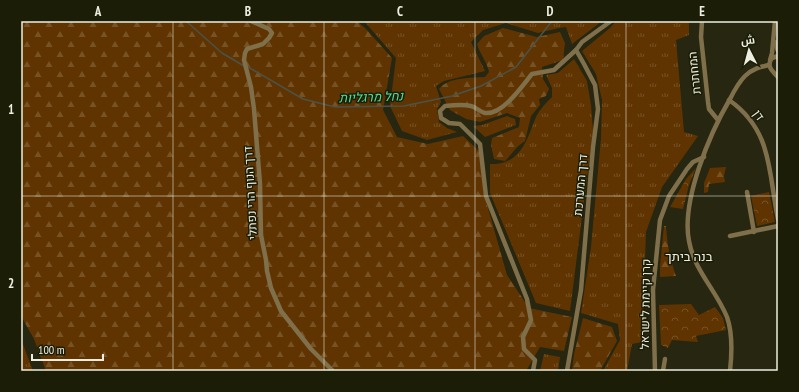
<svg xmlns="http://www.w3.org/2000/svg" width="799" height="392" viewBox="0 0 799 392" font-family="'PT Sans Narrow',Cairo,Heebo,sans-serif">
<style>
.grass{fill:url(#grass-tufts)}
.forest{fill:url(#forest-firs)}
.park{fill:url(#park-crowns)}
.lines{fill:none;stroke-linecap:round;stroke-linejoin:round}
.stream{stroke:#4a534a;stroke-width:1.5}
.minor{stroke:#7f6f4a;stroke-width:4.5}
.grid{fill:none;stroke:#edeee1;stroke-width:1;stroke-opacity:0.55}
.labels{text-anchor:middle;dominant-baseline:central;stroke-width:3;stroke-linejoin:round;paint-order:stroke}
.street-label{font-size:12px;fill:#edeee1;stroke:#1c1d07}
.water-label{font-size:13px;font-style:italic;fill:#4ede9a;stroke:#1c1d07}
.neighbourhood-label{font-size:13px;fill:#edeee1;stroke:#1c1d07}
.neatline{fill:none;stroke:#edeee1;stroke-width:1.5}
.grid-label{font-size:13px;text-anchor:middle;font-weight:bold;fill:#edeee1}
</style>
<defs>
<pattern id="grass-tufts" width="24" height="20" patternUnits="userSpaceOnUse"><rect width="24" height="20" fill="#603400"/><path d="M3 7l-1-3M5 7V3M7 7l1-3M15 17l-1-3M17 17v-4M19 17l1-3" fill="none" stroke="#775225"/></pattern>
<pattern id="forest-firs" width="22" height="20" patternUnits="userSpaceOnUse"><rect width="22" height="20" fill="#603400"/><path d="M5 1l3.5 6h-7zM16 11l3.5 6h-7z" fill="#775225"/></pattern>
<pattern id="park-crowns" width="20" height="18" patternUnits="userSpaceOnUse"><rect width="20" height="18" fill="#603400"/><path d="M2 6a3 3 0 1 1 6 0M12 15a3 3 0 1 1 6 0" fill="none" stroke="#775225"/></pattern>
</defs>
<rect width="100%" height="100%" fill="#262611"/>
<!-- grass -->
<g class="grass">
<polygon points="364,21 602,21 572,44 566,27 559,28 538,33 506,23 483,30 471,42 485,71 444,81 436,86 441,102 437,109 439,122 447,128 457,132 427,140 402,131 390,106 396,58"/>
<polygon points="616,21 689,21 689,35 676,40 684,132 698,136 662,187 646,232 642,342 632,344 627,371 603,371 620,340 618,324 581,313 591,247 601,138 602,100 596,74 582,51 610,28"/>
<path d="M574,59L587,81L591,105L593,130L570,311L536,303L490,193V164C493,164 498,164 502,163C523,158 529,134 536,117C540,109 546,103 552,97V88L546,75L558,73Z"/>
<polygon points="507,116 515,119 516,125 485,137 473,126 482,125"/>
<polygon points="21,339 33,371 21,371"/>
<polygon points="544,354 560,357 558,371 540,371"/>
</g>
<!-- forest -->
<g class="forest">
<polygon points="21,21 182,21 184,23 194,22 195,21 357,21 366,29 392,58 383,110 397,137 428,144 463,136 479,151 484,194 507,275 529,308 572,317 564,351 540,347 526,371 46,371 34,339 21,316"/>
<path d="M503,28L537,37L560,32L565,43L563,60L542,67L543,79L549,89L546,96L539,99L540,105L531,116L525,141C515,147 513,153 505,161L494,159L491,145L492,138L519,127L520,118L507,113L480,122L466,119L450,110L439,89C448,77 471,78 485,77L489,72C487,62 480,54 477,44L484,36Z"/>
<polygon points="726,167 724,176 725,182 709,184 708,192 704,193 704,183 710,168"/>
<path d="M664,226H666C667,244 670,259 676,276L660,277V266Z"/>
<polygon points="583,318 612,327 617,341 600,371 572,371 574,354"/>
</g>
<!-- park -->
<g class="park">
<polygon points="696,168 689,185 683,209 670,207 686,179"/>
<polygon points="769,192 775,222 757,226 751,196"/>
<polygon points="691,304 699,315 715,307 723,318 726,330 696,336 698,342 672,340 668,348 661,345 659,305"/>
</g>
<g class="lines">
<!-- stream -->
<g class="stream">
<polyline points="186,21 222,53 244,66"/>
<polyline points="248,67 303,99 335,107 404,106 452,96 481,86 516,67 552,21"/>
</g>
<!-- minor -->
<g class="minor">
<polyline points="251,21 269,29 272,33 269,38 263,44 247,49 245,53 244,60 251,87 254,109 260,184 261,235 266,260 267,271 271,288 281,311 311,349 333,371"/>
<polyline points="702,21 701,37 708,102 709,109 718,120"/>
<polyline points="775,42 778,51"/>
<path d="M778,56L772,58C766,66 772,71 778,77"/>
<polyline points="770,60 772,53 775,21"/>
<path d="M729,100C773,131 768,172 778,219"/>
<polyline points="747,192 754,232"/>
<polyline points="730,236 778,226"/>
<path d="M533,371L535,360L524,349L523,337L531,320L527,299L486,196L480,144L460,124L449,123L441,118L440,111L445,106C453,105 463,104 471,106C476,107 480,112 485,113C503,115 522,86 532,74L554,70L576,50"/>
<polyline points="567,371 581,290 593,147 598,109 595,85 584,64 576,50 582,42 611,21"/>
<polyline points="655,371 653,290 660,220 669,196 687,169 693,162 704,157"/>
<polyline points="663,371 665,359"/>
<path d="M730,371C732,353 733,334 727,317C716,290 694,270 689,241C681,201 710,133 730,99C734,91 739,82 745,76C752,69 760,67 769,65"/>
</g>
</g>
<!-- grid -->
<path class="grid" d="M173,21V371M324,21V371M475,21V371M626,21V371M21,196H778"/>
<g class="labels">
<!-- street labels -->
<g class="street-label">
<text transform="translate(694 73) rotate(-96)">המחתרת</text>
<text transform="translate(759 115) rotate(54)">דן</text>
<text transform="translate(580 185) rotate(-85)">דרך המערכת</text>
<text transform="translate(250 193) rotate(-93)">דרך הנוף הרי נפתלי</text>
<text transform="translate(645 304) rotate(-89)">קרן קיימת לישראל</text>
</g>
<!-- water labels -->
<g class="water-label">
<text transform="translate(371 97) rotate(-2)">נחל מרגליות</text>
</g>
<!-- neighbourhood labels -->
<g class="neighbourhood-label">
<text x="689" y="256">בנה ביתך</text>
</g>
</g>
<!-- border -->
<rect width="799" height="392" fill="none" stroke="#1c1d07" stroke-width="44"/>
<!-- north arrow -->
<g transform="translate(749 50) rotate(354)" stroke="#1c1d07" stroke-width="3" paint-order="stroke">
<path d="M0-3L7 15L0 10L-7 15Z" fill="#edeee1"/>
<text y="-6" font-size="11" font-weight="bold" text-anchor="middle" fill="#edeee1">ش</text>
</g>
<!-- scale -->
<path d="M32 354v6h71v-6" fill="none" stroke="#edeee1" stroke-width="2"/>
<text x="38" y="354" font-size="12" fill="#edeee1" stroke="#1c1d07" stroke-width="3" paint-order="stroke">100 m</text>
<rect x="22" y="22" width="755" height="348" class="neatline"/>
<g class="grid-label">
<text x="98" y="16">A</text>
<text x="248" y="16">B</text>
<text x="400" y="16">C</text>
<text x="550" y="16">D</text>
<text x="702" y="16">E</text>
<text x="11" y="114">1</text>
<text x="11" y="288">2</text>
</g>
</svg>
